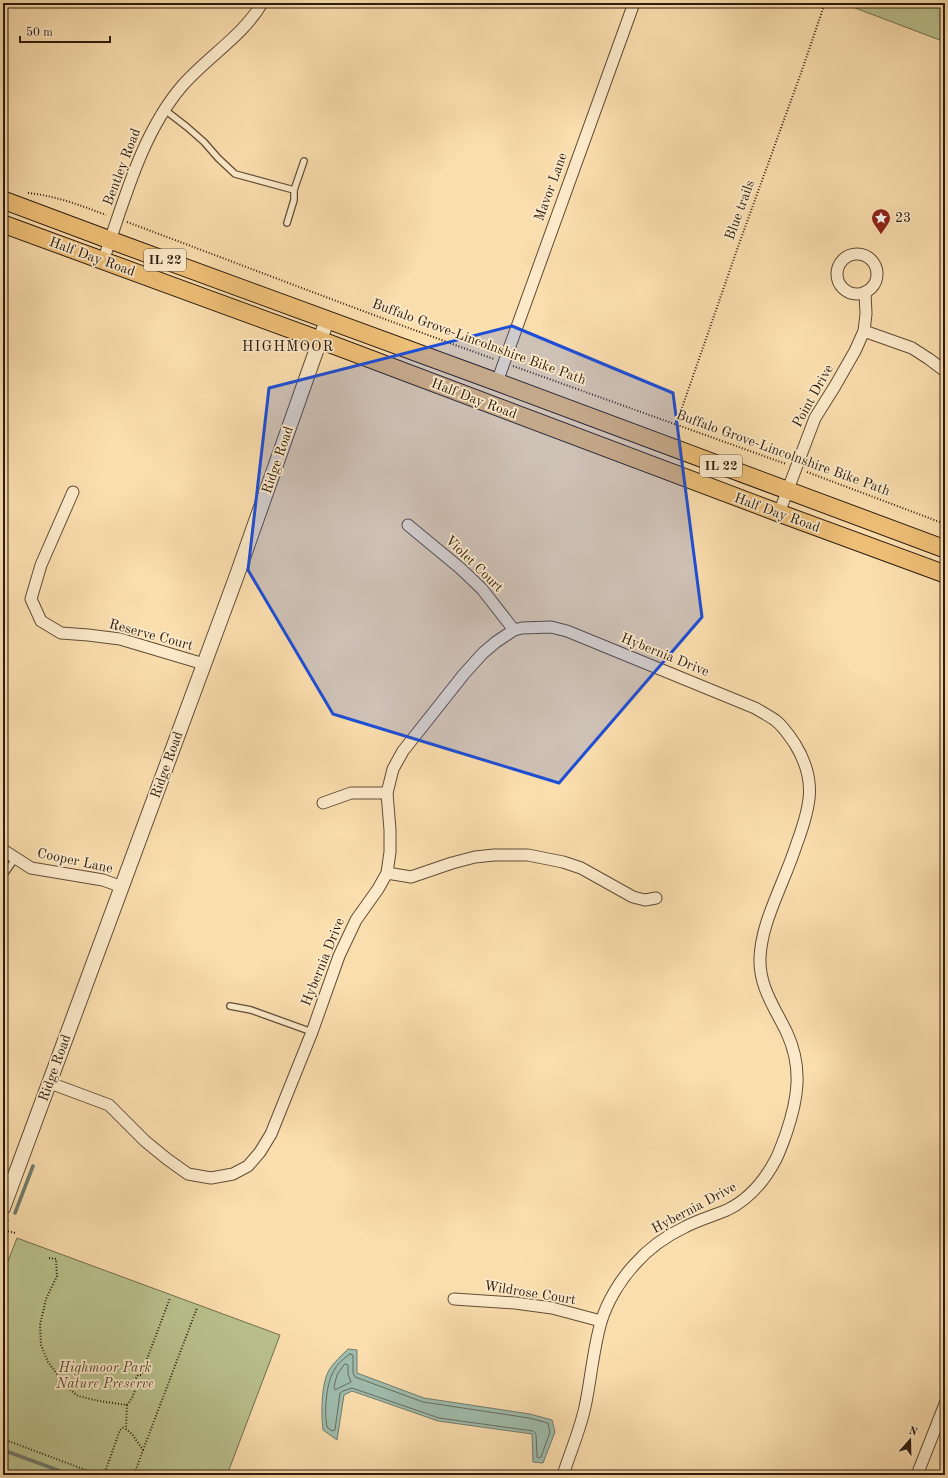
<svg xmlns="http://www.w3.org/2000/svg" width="948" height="1478" viewBox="0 0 948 1478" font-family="'Old Standard TT',serif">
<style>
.green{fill:#bac28e;stroke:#736e4e}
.water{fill:#9fbcad;stroke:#717c6d}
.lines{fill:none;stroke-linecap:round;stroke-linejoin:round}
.shore{stroke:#666c5d;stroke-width:1}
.stream{stroke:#717c6d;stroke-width:3.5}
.service-casing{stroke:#604c35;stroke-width:8}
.minor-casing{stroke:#604c35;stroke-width:13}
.tertiary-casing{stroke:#604c35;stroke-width:16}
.primary-casing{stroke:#2c1b0d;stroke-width:19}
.path{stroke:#2c1b0d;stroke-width:2;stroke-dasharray:1 2;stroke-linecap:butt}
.service{stroke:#fceaca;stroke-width:5.5}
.minor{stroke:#fceaca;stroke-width:11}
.tertiary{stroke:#fceaca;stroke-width:14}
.primary{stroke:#eebf77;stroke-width:17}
.marked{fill:#1d4ed8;fill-opacity:0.2;stroke:#1d4ed8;stroke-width:3;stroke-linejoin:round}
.labels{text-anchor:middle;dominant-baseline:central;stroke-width:3.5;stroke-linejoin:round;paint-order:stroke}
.shield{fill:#fceaca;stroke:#6a5946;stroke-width:1}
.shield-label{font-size:13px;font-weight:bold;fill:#2c1b0d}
.street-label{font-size:14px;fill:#2c1b0d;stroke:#fceaca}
.poi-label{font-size:14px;fill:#2c1b0d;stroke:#fceaca;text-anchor:start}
.park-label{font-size:14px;font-style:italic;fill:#574d34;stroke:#fceaca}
.neighbourhood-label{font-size:15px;letter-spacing:1px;fill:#2c1b0d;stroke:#fceaca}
</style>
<rect width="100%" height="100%" fill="#fbdeae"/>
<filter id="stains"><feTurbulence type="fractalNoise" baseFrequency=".005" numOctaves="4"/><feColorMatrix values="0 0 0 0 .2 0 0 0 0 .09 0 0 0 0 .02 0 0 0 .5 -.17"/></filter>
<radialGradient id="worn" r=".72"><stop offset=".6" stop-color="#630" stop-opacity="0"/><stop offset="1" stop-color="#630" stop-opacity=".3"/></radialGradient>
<!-- green -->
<g class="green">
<polygon points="842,3 945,3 945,42"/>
<polygon points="17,1238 280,1335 227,1475 3,1475 3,1274"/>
</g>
<!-- water -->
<path class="water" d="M348,1349L357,1350V1373L424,1398L530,1414L552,1420L555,1432L543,1463L533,1462L532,1434L438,1421L352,1391L344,1395L337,1440L323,1430C321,1414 321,1384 329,1370C334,1362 341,1356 348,1349Z"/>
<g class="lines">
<!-- shore -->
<g class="shore">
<path d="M350,1354L353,1355V1373L355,1377L423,1402L529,1418L548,1423L550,1432L541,1457L539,1458L537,1457L536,1434L533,1431L439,1418L352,1388L343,1391L340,1393L335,1430L332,1431L327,1427C324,1413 326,1385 333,1372C337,1364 343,1359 350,1354Z"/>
<polygon points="345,1364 348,1365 348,1374 351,1382 335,1390 334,1387 337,1375"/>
</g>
<!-- stream -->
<g class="stream">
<polyline points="15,1213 33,1166"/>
<polyline points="3,1450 71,1475"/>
</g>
<defs>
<g id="service">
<polyline points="165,110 187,127 204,142 218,158 235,174 294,190 294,200 287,223"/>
<polyline points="294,190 304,161"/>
<polyline points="3,876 15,859"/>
<polyline points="230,1006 251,1010 312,1032"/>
</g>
<g id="minor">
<circle cx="857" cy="274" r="20"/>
<path d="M103,261C124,202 141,134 182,86C207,57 243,36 262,3"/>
<polyline points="864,331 912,348 929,359 945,371"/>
<polyline points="497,382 634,3"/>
<polyline points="73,492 41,565 31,599 41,621 61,633 88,635 120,639 204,664"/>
<polyline points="779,513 815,418 835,386 855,351 864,331 866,314 865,292"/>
<polyline points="408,525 460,568 482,589 514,630"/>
<polyline points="323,803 351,793 387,793"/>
<polyline points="3,850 31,868 103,880 122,887"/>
<polyline points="387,873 411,877 452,863 475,857 494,855 528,855 563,862 581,868 633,897 645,900 656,898"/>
<path d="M50,1083L109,1105L145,1141L167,1159L188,1174L211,1178L233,1174L248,1166L260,1152L271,1134L312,1032L339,956L356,920L378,889L387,873L390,852V830L387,793L393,769L403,751L464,674L483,653L496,642L514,630L522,628L551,627L567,631L755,708C762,712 769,716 775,720C783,726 789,735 795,744C817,780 811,805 797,843C793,855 788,868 783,880C773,905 761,931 760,958C759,987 775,1008 787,1033C803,1068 798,1099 786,1134C783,1142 780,1151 776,1159C765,1180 748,1200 727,1210C713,1216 698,1220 685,1227C666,1236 649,1248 635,1264C620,1280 607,1302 601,1322C593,1350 591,1379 585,1407C580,1430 570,1453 563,1475"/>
<polyline points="454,1299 515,1303 552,1308 601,1321"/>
<polyline points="917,1475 945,1404"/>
</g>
<polyline id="tertiary" points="3,1208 237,575 327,320"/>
<g id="primary">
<polyline points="3,200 110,240 497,382 945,549"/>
<polyline points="3,224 320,340 779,513 945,574"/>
</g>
</defs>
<!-- service casing -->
<use href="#service" class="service-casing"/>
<!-- minor casing -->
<use href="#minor" class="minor-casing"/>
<!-- tertiary casing -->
<use href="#tertiary" class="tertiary-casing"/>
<!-- primary casing -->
<use href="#primary" class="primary-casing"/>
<!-- path -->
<g class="path">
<path d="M28,193C56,196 80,205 106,215"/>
<path d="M127,222C250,268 371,315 494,359"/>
<polyline points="513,366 786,464"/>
<polyline points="676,425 739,244 801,73 825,3"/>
<polyline points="807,472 945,524"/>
<polyline points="8,1220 4,1230 15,1233"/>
<polyline points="49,1258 56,1259 57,1276 46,1299 40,1325 41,1345 48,1362 67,1387 78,1396 99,1401 127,1405 126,1429 132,1434 143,1450 134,1475"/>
<polyline points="137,1386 134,1381 138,1375 141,1375 170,1298"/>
<polyline points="127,1405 132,1398 138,1383"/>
<polyline points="3,1439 99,1475"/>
<polyline points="143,1450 197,1308"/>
<polyline points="3,1469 18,1475"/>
<polyline points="104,1475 120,1430 125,1426"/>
</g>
<!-- service -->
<use href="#service" class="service"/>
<!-- minor -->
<use href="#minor" class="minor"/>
<!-- tertiary -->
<use href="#tertiary" class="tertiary"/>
<!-- primary -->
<use href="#primary" class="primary"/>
</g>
<!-- marked area -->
<path class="marked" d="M512,326L673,393L702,617L559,783L333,714L248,570L269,388Z"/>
<!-- icons -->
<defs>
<symbol id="sight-pin" viewBox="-11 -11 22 30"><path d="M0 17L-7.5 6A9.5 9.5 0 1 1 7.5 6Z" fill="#8f2418" stroke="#fceaca"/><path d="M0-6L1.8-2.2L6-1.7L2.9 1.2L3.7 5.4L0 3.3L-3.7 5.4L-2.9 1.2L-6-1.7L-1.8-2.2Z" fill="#fff"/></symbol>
</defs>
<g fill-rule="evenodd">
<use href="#sight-pin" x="870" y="207" width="22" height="30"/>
</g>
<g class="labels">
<!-- shield labels -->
<g class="shield">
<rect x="144" y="249" width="42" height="22" rx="3"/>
<rect x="700" y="455" width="42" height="22" rx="3"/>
</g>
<g class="shield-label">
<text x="165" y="260">IL 22</text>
<text x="721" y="466">IL 22</text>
</g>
<!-- street labels -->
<g class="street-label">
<text transform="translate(122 167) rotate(-69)">Bentley Road</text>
<text transform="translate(551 187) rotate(-70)">Mavor Lane</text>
<text transform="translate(740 210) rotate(-70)">Blue trails</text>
<text transform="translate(92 257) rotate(20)">Half Day Road</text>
<text transform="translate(479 342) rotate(20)">Buffalo Grove-Lincolnshire Bike Path</text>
<text transform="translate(813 396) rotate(-61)">Point Drive</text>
<text transform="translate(474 399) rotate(21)">Half Day Road</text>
<text transform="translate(783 453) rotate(20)">Buffalo Grove-Lincolnshire Bike Path</text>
<text transform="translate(278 460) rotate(-71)">Ridge Road</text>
<text transform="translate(777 513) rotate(20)">Half Day Road</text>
<text transform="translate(474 564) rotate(44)">Violet Court</text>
<text transform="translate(151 635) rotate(15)">Reserve Court</text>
<text transform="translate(665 655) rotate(22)">Hybernia Drive</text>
<text transform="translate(167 765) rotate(-70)">Ridge Road</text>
<text transform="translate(75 861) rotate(12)">Cooper Lane</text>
<text transform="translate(323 962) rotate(-68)">Hybernia Drive</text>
<text transform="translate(55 1068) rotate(-70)">Ridge Road</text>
<text transform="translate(694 1208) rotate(-28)">Hybernia Drive</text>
<text transform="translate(530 1293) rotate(9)">Wildrose Court</text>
</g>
<!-- poi labels -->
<g class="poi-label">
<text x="895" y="218">23</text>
</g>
<!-- park labels -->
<g class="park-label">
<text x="105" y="1368">Highmoor Park<tspan x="105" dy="16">Nature Preserve</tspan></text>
</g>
<!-- neighbourhood labels -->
<g class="neighbourhood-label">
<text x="288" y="347">HIGHMOOR</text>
</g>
</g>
<!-- margin -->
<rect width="948" height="1478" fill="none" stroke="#fbdeae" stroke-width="16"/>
<rect x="4" y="4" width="940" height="1470" fill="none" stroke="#2c1b0d" stroke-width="2"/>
<rect x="8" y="8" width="932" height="1462" fill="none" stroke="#2c1b0d"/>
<!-- north arrow -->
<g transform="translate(910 1440) rotate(20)" stroke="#fceaca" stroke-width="3" paint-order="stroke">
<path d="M0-3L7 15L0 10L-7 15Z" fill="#2c1b0d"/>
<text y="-6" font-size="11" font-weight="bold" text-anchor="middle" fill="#2c1b0d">N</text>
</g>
<!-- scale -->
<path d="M20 36v6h90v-6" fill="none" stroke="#2c1b0d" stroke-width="2"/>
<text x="26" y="36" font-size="12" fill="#2c1b0d" stroke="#fceaca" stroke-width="3" paint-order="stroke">50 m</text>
<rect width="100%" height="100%" filter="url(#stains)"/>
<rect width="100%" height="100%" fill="url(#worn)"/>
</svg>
